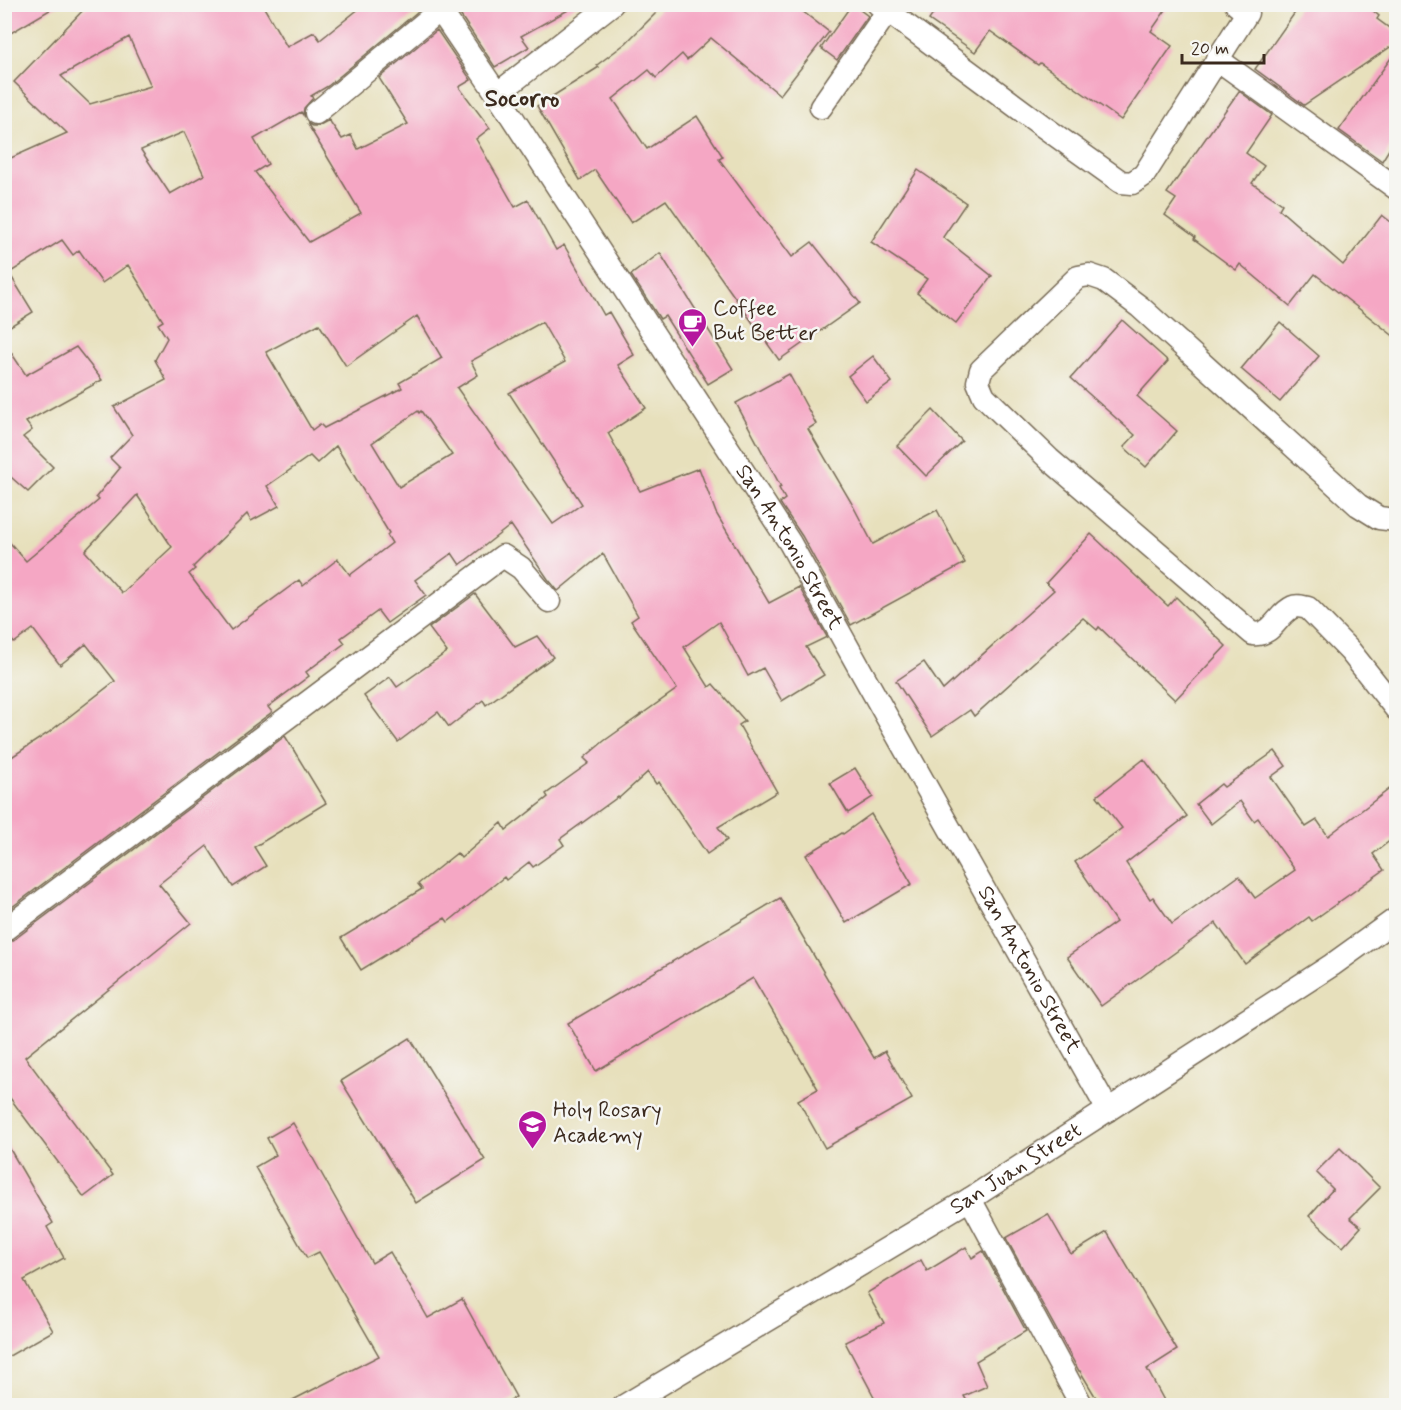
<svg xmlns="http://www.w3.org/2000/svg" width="1401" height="1410" viewBox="0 0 1401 1410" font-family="Mynerve,sans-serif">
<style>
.building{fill:#f5a7c4;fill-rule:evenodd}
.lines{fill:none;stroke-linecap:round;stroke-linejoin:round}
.street-casing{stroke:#776a55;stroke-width:25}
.street{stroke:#fff;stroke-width:22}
.labels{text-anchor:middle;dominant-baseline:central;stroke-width:5;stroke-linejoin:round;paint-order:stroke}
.poi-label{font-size:22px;fill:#3b2a1e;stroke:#f6f6f2;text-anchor:start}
.street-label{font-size:22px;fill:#3b2a1e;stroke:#f6f6f2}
.neighbourhood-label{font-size:24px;font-weight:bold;fill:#3b2a1e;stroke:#f6f6f2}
</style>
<rect width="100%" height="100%" fill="#f6f6f2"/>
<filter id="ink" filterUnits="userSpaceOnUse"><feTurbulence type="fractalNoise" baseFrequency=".0167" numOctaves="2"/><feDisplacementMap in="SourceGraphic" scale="12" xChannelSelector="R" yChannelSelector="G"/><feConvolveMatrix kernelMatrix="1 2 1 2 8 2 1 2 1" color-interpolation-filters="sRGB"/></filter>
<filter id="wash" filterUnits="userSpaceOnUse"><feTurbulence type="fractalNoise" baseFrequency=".008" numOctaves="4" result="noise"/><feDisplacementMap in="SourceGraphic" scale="24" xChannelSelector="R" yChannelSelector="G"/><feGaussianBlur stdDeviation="1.35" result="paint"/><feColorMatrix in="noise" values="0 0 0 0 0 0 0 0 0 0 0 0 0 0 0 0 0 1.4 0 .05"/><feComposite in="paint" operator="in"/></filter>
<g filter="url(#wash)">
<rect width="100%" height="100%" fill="#e7e0bc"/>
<g id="blocks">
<!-- building -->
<g class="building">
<polygon points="4,4 60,4 4,37"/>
<path d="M89,4H262L287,47L314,32L320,40L365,4H423V7L328,86L311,96L313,98L304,108L303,115L301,112L254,139L268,164L255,172L309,242L361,213L307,123L312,126H318L329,120L342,139L351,135L358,149L408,124L379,78L437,30L471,80L459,87L490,128L476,139L515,207L528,200L556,250L564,245L604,315L609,312L634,355L618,365L646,408L608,433L640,491L699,468L716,513L769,603L799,587L827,637L806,647L824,675L782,701L763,668L748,676L719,622L684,647L709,687L713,684L745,721L739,725L777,792L718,827L727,840L707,854L659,782L656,784L648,772L619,798L618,797L560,839L564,845L533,867L529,862L506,880L504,877L448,922L445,918L361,970L341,938L422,889L418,884L457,853L461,858L502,823L506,830L548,797L546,794L589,763L584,758L604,741L677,689L631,621L638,616L603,554L558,591L548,579L511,525L460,565L452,553L415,580L426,595L387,623L378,611L341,638L345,643L306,672L309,676L268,707L272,712L4,913V762L48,733L115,681L86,644L60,665L33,629L14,643L4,630V536L26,561L99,500L96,497L120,468L110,458L132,435L114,407L166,380L155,360L167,338L158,324L163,321L128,265L102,283L79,250L73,255L62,240L9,273L33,312L4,330V161L67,133L14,82ZM129,37L151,86L90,104L61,76ZM184,132L204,175L170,194L141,150ZM417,316L442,358L399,383L402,388L324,428L320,424L312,430L266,352L319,324L346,366ZM542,322L565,362L509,393L582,504L553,524L457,388L478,375L471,361ZM418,411L419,413L421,411L452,455L399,487L372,443ZM336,446L389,533L387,535L392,543L350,575L338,559L303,586L299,580L231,630L189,574L195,569L193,567L247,514L251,521L279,506L267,486L310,456L317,463ZM137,495L172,547L122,593L85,551Z"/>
<polygon points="453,4 579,4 521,36 529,47 495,67"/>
<polygon points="665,4 793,4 829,32 780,95 711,38 687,60 682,54 656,78 649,70 613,99 647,149 697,116 723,157 719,159 792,257 812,242 860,303 779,360 666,200 631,223 595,170 580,180 537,106 599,67 597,65 626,43"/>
<polygon points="852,4 868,16 837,60 821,48"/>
<polygon points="940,4 1170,4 1151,31 1172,46 1121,120 1040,63 1038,65 990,31 975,52 929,20"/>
<polygon points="1301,4 1365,4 1379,16 1377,19 1396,33 1396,43 1304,105 1255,69"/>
<polygon points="1396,51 1396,138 1382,161 1339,130"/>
<polygon points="1239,91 1272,115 1246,153 1264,166 1252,183 1282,204 1279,209 1343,265 1382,215 1396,226 1396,338 1315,274 1290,306 1240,264 1236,270 1194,239 1195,237 1165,215 1176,199 1167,193"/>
<polygon points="918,170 966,203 943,237 992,276 956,323 917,293 927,279 871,242"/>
<polygon points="660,253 733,369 708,384 665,316 660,319 631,275"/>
<polygon points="1122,320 1168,361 1137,396 1177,431 1146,467 1124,447 1135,435 1071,378"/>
<polygon points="1280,322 1319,356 1280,402 1241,369"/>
<polygon points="4,342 26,375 76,347 102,380 26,422 32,430 23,437 53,467 28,492 4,471"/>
<polygon points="873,356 892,382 866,401 848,376"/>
<polygon points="789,374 816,424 808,429 851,502 873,544 937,510 965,563 851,625 802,536 780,503 785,499 779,488 781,487 736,403"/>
<polygon points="933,410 962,441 926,476 897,446"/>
<polygon points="1091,534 1168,606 1176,597 1226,646 1175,700 1099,627 1097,630 1083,618 974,716 970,710 932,736 896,681 924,662 943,690 1054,590 1046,583"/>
<polygon points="475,594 515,647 537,636 553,657 486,705 483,700 449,727 438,712 398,742 364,696 390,677 397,687 447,652 429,628"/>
<polygon points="285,736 326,803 254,847 266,866 233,887 207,846 159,884 191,923 25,1057 113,1175 84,1197 4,1090 4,943 12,941"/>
<polygon points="1275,751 1286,766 1271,777 1306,827 1317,820 1328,836 1396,784 1396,836 1373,854 1384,870 1312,921 1309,917 1245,964 1216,923 1101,1006 1067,957 1116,922 1075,862 1122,828 1097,796 1144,759 1187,816 1126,863 1150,899 1153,897 1172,924 1239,876 1255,898 1295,870 1258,818 1254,821 1240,801 1211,824 1196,804 1221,784 1224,787"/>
<polygon points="855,768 873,797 848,813 830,783"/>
<polygon points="871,814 912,884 846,923 806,855 842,833 843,834"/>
<polygon points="780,898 874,1058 885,1051 912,1099 825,1148 798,1100 818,1089 753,978 596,1071 568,1023"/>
<polygon points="410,1038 485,1160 416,1203 341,1081"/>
<polygon points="293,1123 372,1263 390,1252 428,1318 462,1299 516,1397 500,1406 281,1406 379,1356 319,1252 307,1258 255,1167 276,1155 267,1138"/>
<polygon points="4,1139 53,1223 47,1227 64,1258 24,1280 53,1331 4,1359"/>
<polygon points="1340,1148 1380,1188 1350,1218 1361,1227 1343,1247 1309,1216 1333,1189 1316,1172"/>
<polygon points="1048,1214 1071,1254 1107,1232 1177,1350 1147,1369 1167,1406 1101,1406 1080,1371 1079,1371 1006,1238"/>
<polygon points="966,1247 972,1258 983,1251 1026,1331 976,1361 987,1386 964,1396 970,1406 879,1406 845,1342 884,1323 867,1293 921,1260 927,1271"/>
</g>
</g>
</g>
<g filter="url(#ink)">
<use href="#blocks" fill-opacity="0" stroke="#776a55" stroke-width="1.5"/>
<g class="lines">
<defs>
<g id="street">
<path id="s1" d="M436,4L497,94L790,543L861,671L1108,1110"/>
<polyline points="878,4 1044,127 1121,182 1132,183 1144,175 1247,13 1236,4"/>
<polyline points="1217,59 1396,188"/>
<polyline points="497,94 612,4"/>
<polyline points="821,107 887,12"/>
<polyline points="316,113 440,10"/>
<path d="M1396,520L1379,518L1358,505L1140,307L1104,280L1089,275L1078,277L981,370L978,382L984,396L1049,459L1253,634C1273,636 1277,614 1293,607C1297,605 1303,607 1308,608L1350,651L1396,709"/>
<polyline points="4,930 503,556 521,568 549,601"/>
<polyline points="970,1199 1082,1406"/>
<path id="s2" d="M624,1406L970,1199L1332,965L1396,919"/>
</g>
</defs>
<!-- street casing -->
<use href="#street" class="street-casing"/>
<!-- street -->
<use href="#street" class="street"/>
</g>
</g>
<!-- icons -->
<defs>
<symbol id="cafe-pin" viewBox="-11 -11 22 30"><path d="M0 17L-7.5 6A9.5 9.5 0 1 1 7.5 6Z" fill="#b5179e" stroke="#f6f6f2"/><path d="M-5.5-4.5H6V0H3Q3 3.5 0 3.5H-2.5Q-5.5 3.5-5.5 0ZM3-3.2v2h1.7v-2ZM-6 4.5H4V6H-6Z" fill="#fff"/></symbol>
<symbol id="school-pin" viewBox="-11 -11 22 30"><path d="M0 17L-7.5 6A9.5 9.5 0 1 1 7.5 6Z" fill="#b5179e" stroke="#f6f6f2"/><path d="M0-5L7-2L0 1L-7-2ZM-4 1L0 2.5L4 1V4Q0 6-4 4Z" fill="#fff"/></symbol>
</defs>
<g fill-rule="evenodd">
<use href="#cafe-pin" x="676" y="306" width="33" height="45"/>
<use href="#school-pin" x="516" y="1108" width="33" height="45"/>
</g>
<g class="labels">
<!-- poi labels -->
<g class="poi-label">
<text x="713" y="309">Coffee<tspan x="713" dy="25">But Better</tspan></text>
<text x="553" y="1111">Holy Rosary<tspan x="553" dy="25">Academy</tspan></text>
</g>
<!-- street labels -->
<g class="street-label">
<text stroke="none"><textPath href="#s1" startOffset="648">San Antonio Street</textPath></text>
<text stroke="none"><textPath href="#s1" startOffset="1134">San Antonio Street</textPath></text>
<text stroke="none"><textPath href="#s2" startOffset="458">San Juan Street</textPath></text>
</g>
<!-- neighbourhood labels -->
<g class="neighbourhood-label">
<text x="522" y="99">Socorro</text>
</g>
</g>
<!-- margin -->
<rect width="1401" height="1410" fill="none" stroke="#f6f6f2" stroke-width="24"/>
<!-- scale -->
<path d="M1182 54v9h82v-9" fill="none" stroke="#3b2a1e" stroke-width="3"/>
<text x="1191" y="54" font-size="18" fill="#3b2a1e" stroke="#f6f6f2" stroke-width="4.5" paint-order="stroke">20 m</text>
</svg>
